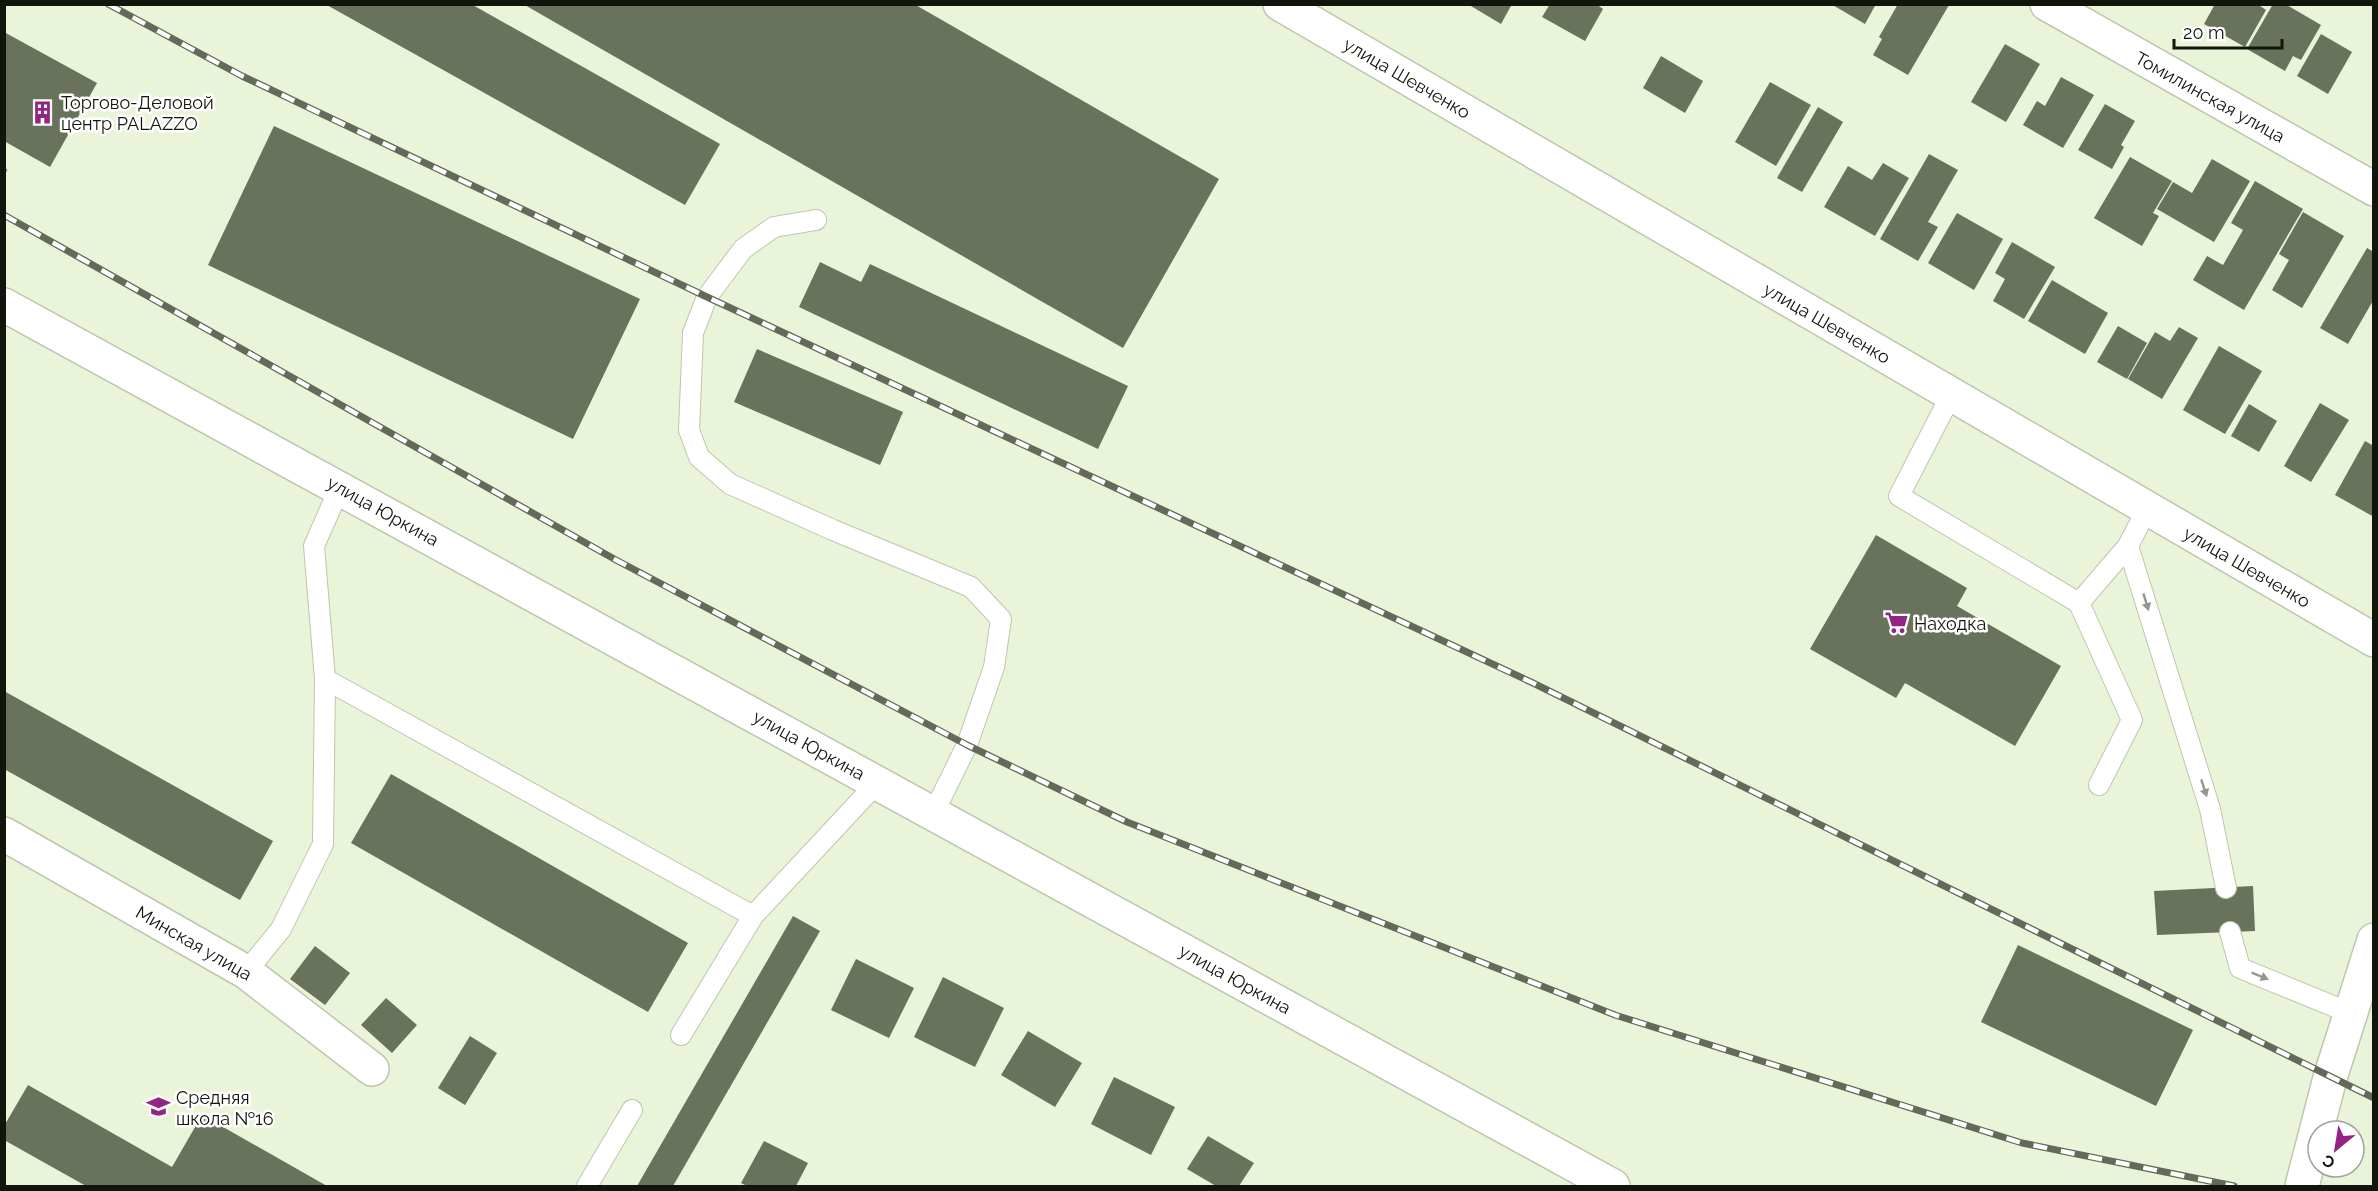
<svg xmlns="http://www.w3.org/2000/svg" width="2378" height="1191" viewBox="0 0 2378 1191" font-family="Raleway,sans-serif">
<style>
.building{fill:#69725b}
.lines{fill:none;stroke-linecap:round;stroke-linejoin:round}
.lane-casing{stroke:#bdc7ad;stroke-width:22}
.street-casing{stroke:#bdc7ad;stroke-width:36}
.secondary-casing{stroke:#bdc7ad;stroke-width:36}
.path{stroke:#7b8170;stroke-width:4;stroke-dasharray:3 4.5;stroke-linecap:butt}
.lane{stroke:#fff;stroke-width:20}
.street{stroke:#fff;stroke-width:33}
.secondary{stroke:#fff;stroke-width:33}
.rail-casing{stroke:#646a5a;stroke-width:7}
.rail{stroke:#fff;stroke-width:4.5;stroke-dasharray:14;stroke-linecap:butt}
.oneway{fill:#949692}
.labels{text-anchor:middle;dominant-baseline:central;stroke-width:5;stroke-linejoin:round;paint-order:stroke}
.street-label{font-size:18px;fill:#12150c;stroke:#fff}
.poi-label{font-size:18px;fill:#12150c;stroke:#fff;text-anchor:start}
</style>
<rect width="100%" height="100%" fill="#e9f4d9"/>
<!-- building -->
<g class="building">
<polygon points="325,4 471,4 720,144 685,205"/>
<polygon points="523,4 914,4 1219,179 1123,348"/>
<polygon points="1472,4 1512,4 1501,24 1471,6"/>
<polygon points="1550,4 1596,4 1603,9 1585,41 1542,17"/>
<polygon points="1831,4 1876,4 1865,24"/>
<polygon points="1898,4 1949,5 1908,75 1873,55 1882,39 1879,37"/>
<polygon points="2215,4 2257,4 2266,10 2245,47 2204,24"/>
<polygon points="2273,4 2285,4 2321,25 2301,60 2293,56 2285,71 2247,49"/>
<polygon points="4,32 97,83 50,167 4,141"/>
<polygon points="2321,34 2352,52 2328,94 2297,76"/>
<polygon points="2005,44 2040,64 2006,122 1971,102"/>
<polygon points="1661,56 1703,81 1685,113 1643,88"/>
<polygon points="2061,77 2094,95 2063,148 2023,125 2037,101 2045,106"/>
<polygon points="1770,82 1811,105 1776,166 1735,142"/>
<polygon points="2105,104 2135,121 2121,145 2124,147 2112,169 2078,150"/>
<polygon points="1818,107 1843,122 1802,192 1777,178"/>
<polygon points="274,126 640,299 573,439 208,265"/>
<polygon points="1929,154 1958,170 1928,222 1938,227 1918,261 1880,239"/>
<polygon points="2130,157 2172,181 2153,213 2159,216 2142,246 2094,218"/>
<polygon points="2212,159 2250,181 2214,242 2157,209 2173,182 2192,193"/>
<polygon points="1883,163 1909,178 1875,236 1824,207 1848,166 1872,180"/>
<polygon points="2255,181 2303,209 2244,310 2193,280 2207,256 2223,265 2243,230 2231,223"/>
<polygon points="2303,212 2344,236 2302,308 2272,290 2289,260 2279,254"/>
<polygon points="1957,213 2003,239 1974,290 1928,263"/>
<polygon points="2012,242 2055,267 2024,319 1993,301 2005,279 1995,273"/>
<polygon points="2367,248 2374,252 2374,299 2348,344 2320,328"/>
<polygon points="820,262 861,282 870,264 1128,386 1098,449 799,307"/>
<polygon points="2052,280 2108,313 2085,354 2028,321"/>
<polygon points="2118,326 2147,343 2127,379 2097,362"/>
<polygon points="2179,327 2198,338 2162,399 2128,379 2155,332 2170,341"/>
<polygon points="2219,346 2262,371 2225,434 2183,410"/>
<polygon points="757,349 903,412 880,465 734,402"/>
<polygon points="2320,403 2349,420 2311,482 2284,466"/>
<polygon points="2249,404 2277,421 2259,452 2231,436"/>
<polygon points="2365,441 2374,446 2374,517 2335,495"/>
<polygon points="1876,535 1967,588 1957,606 2061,666 2015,746 1905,683 1896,698 1810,649"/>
<polygon points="4,691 273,841 240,900 4,769"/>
<polygon points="391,774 688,943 648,1012 351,843"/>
<polygon points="2253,886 2255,931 2157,935 2154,891"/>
<polygon points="793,916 820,931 673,1186 637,1186"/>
<polygon points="2018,945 2193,1030 2156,1106 1981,1022"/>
<polygon points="315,946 350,973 325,1005 290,979"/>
<polygon points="856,959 914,988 889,1038 831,1010"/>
<polygon points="943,977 1004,1008 975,1067 914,1037"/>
<polygon points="386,998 417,1025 392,1053 361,1025"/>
<polygon points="1028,1031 1082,1063 1055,1107 1001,1075"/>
<polygon points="470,1036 497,1053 465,1105 438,1088"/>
<polygon points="1114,1077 1175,1107 1151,1155 1091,1124"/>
<polygon points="28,1085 172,1167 202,1115 327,1186 86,1186 4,1140 4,1126"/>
<polygon points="1208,1136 1254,1163 1239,1186 1216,1186 1187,1169"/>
<polygon points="764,1141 808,1163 796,1186 747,1186 741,1183"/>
</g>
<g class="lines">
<defs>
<g id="lane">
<polyline points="816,220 774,227 743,249 707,297 693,333 689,430 699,457 730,484 833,530 971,587 1001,619 994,667 967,745 933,814"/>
<polyline points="1951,395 1899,496 2079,603 2132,720 2099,785"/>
<polyline points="2128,546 2210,809 2226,888"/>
<polyline points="2079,603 2128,546 2147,509"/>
<polyline points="325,679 753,916"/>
<polyline points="2230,932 2240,968 2350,1013"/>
<polyline points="246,972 281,929 323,844 325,679 314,546 340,487"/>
<polyline points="681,1035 753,916 877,783"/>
<polyline points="587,1186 632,1110"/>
</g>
<g id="street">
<polyline points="2047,4 2374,189"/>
<polyline points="4,834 246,972 372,1069"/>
</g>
<g id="secondary">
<polyline points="1280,4 2374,640"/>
<polyline points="4,305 1613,1186"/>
<polyline points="2302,1186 2330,1078 2374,940"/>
</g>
</defs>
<!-- lane casing -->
<use href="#lane" class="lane-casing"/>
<!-- street casing -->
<use href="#street" class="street-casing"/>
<!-- secondary casing -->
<use href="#secondary" class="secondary-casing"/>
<!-- path -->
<polyline class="path" points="4,170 8,172"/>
<!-- lane -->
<use href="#lane" class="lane"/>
<!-- street -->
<use href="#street" class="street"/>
<!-- secondary -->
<use href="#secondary" class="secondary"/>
<defs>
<g id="rail">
<polyline points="108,4 242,76 707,297 1533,683 2374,1098"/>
<polyline points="4,215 616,560 967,745 1127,822 1615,1015 2022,1143 2234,1186"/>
</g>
</defs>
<!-- rail casing -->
<use href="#rail" class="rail-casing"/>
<!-- rail -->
<use href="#rail" class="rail"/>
</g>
<!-- one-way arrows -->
<defs><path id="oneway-solid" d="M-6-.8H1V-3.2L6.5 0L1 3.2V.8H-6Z" transform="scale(1.5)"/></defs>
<g class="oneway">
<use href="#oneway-solid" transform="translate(2146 602) rotate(73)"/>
<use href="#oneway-solid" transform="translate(2204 788) rotate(72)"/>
<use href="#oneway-solid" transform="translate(2260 976) rotate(22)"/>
</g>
<!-- icons -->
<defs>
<symbol id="building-bare" viewBox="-9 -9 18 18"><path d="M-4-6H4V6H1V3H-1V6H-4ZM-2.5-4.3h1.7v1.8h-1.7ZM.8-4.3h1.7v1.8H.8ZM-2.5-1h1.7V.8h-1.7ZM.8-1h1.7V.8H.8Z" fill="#942484" stroke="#fff" stroke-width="2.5" paint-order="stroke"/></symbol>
<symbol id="supermarket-bare" viewBox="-9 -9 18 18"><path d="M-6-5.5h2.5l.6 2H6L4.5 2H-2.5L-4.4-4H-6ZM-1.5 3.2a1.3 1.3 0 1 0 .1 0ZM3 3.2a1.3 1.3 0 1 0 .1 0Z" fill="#942484" stroke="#fff" stroke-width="2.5" paint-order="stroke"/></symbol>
<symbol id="school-bare" viewBox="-9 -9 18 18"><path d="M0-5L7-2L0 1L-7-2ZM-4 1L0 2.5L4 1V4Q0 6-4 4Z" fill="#942484" stroke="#fff" stroke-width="2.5" paint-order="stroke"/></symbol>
</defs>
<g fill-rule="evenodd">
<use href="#building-bare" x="26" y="96" width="33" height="33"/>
<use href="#supermarket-bare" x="1880" y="606" width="33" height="33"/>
<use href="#school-bare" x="142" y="1090" width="33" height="33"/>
</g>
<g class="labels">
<!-- street labels -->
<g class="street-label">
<text transform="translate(1407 78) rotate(30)">улица Шевченко</text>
<text transform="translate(2210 97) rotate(29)">Томилинская улица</text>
<text transform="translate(1827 323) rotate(30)">улица Шевченко</text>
<text transform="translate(383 511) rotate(29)">улица Юркина</text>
<text transform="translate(2247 567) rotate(30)">улица Шевченко</text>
<text transform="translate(809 745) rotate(29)">улица Юркина</text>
<text transform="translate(194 943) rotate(30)">Минская улица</text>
<text transform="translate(1235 979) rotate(29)">улица Юркина</text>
</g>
<!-- poi labels -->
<g class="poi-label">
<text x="61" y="102">Торгово-Деловой<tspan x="61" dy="21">центр PALAZZO</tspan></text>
<text x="1914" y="623">Находка</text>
<text x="176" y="1097">Средняя<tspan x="176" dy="21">школа №16</tspan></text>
</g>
</g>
<!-- border -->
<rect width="2378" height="1191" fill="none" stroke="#12150c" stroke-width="12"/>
<!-- north arrow -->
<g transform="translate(2336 1149) rotate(210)"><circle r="28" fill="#ffffff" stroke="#a0a19e" stroke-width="1.5"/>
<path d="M0-4.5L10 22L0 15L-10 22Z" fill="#942484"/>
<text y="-9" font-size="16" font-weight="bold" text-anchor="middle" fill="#12150c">С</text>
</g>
<!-- scale -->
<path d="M2174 39v9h108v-9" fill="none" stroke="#12150c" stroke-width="3"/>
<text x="2183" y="39" font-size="18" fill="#12150c" stroke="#ffffff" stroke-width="4.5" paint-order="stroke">20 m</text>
</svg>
